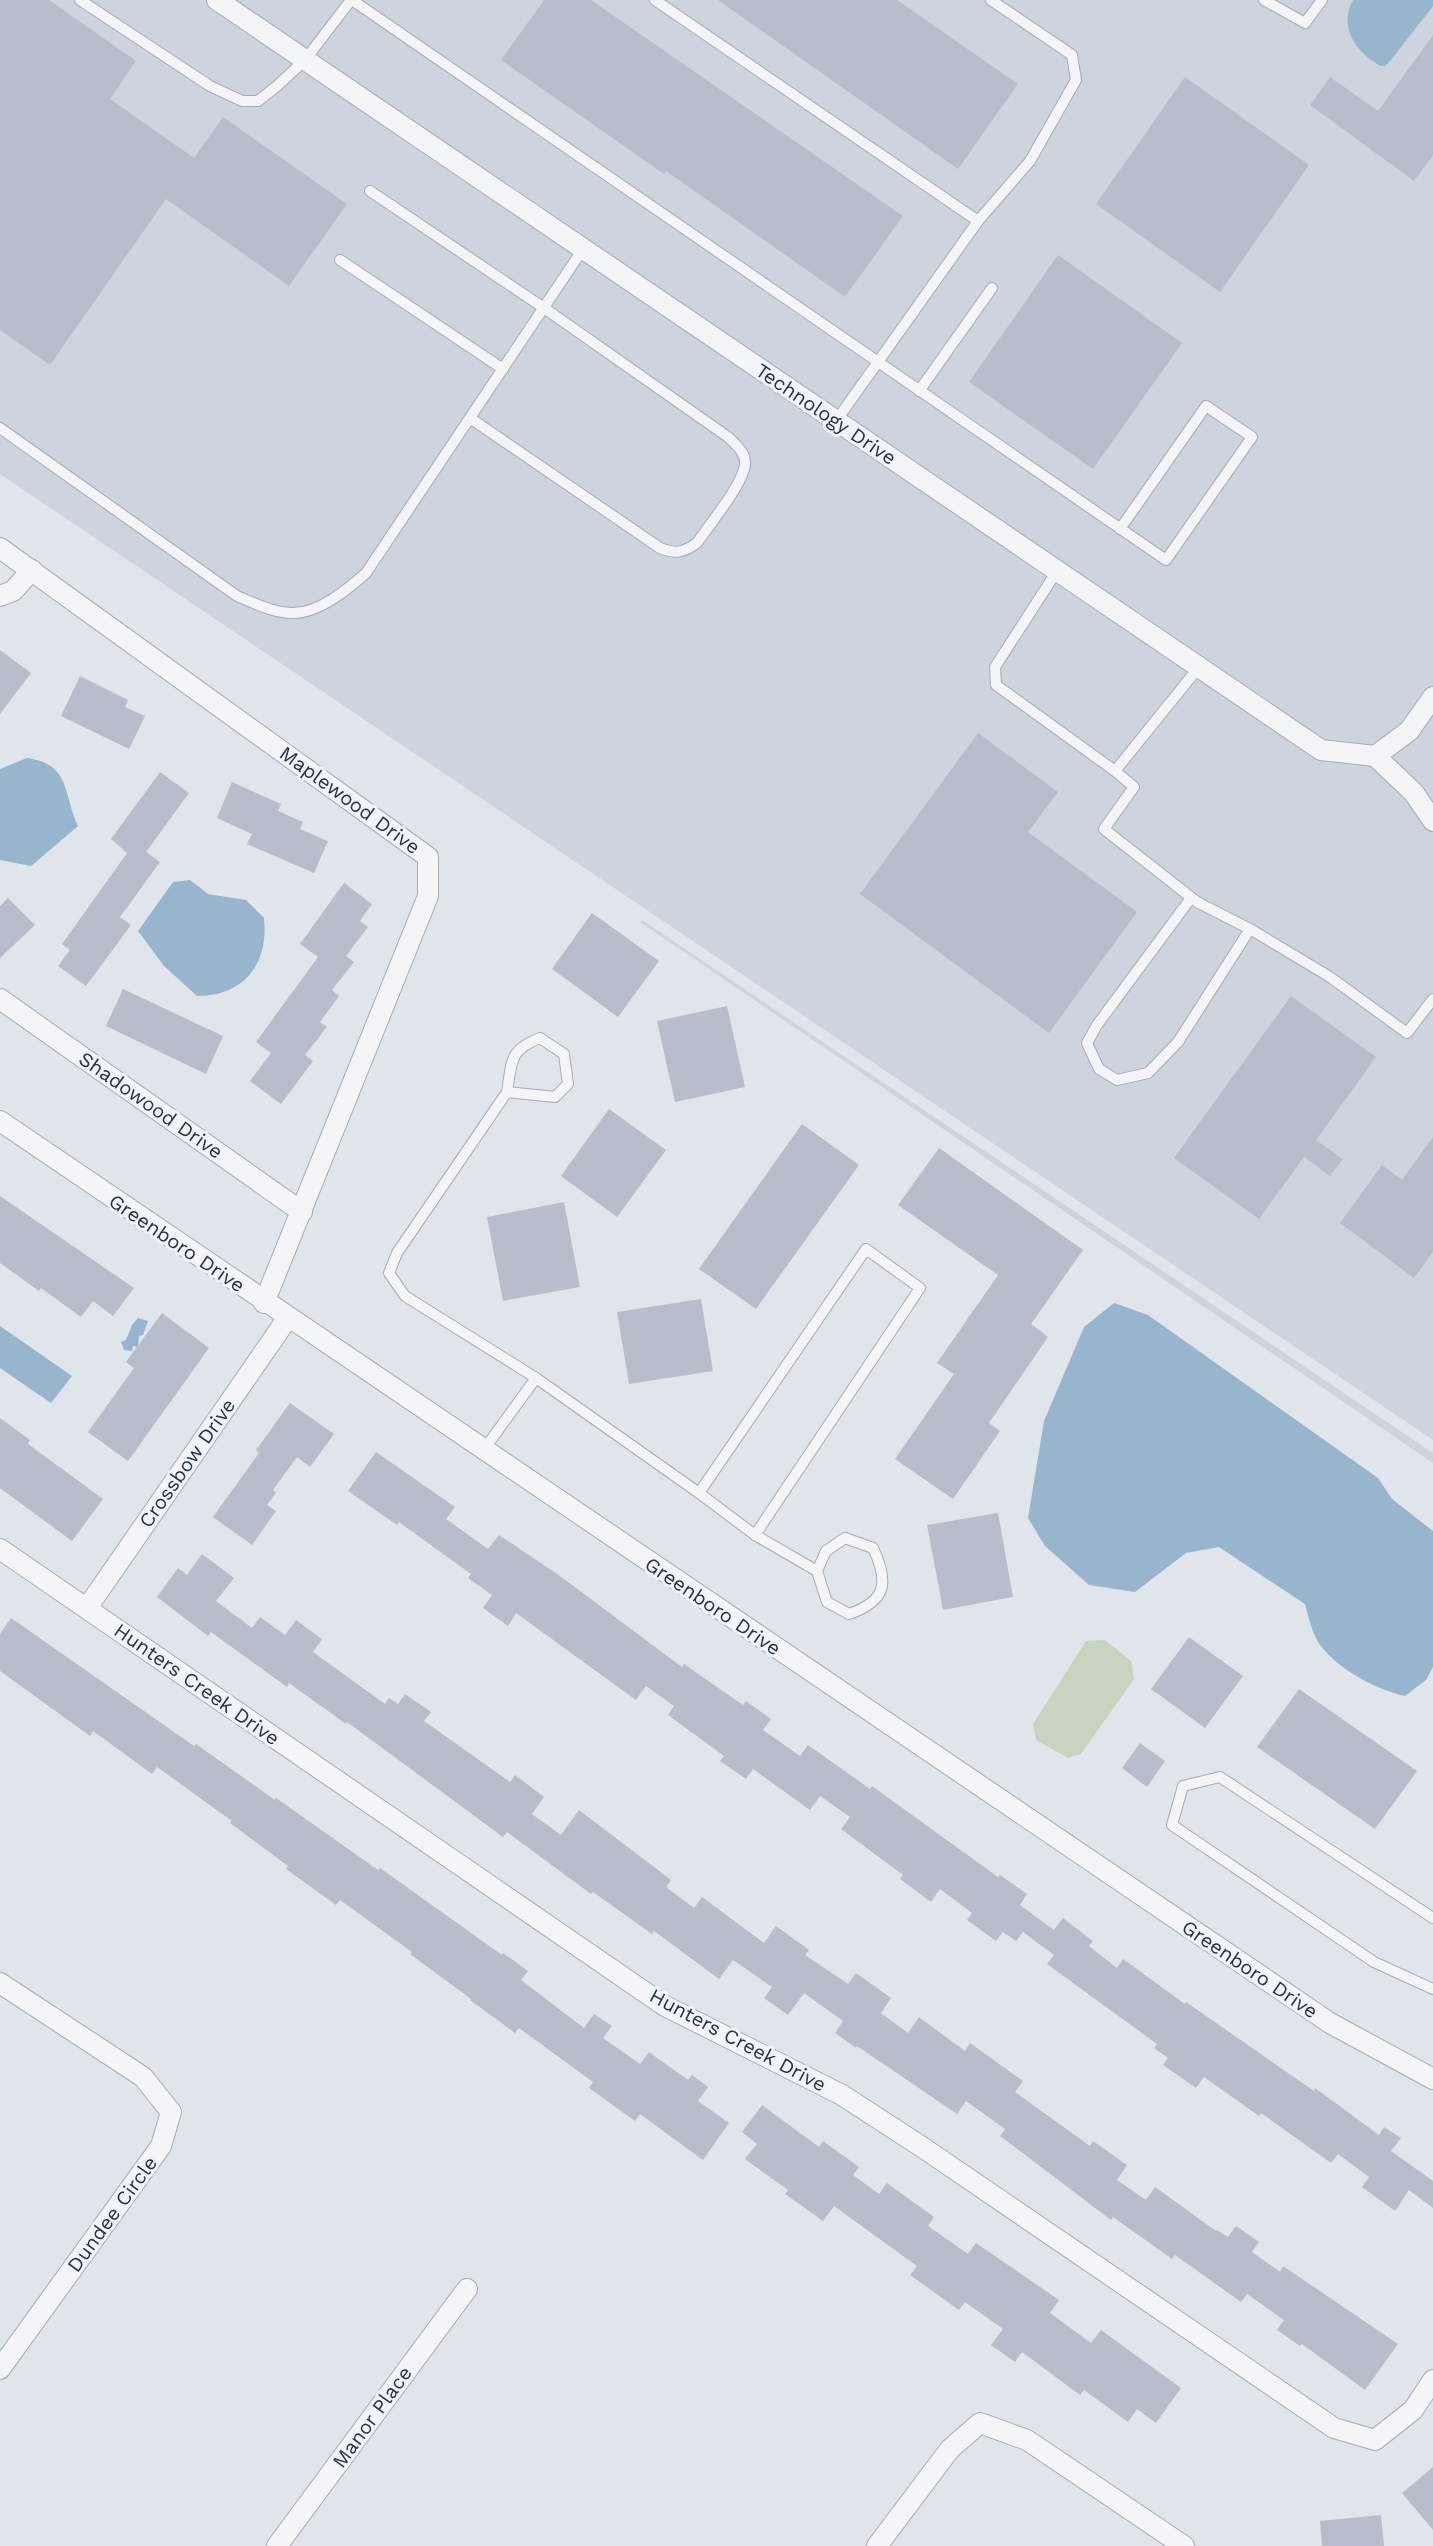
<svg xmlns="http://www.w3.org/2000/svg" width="1433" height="2546" viewBox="0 0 1433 2546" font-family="'Work Sans',sans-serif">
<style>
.built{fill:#ced4dd}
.green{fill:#c7d5c0}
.water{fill:#97b6ce}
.building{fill:#b7bec9}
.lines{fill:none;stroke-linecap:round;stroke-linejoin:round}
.service-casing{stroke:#a5acb6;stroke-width:12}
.minor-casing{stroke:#a5acb6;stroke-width:22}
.service{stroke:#f3f5f8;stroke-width:10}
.minor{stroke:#f3f5f8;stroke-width:20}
.labels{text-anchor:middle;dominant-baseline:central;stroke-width:6;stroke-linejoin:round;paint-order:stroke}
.street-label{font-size:20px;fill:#273344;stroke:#f0f4f8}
</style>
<rect width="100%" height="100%" fill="#e0e5eb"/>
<!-- built -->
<g class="built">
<polygon points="0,0 1433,0 1433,1440 0,474"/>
<polygon points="642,920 1433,1453 1433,1463 640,922"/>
</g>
<!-- green -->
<polygon class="green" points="1105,1640 1131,1661 1134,1679 1081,1754 1068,1758 1036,1740 1033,1724 1086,1641"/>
<!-- water -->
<g class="water">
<path d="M1353,0H1433V6L1391,60L1385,66H1381C1356,53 1338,27 1353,0Z"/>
<path d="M27,758C71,764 63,794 78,826L31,866L0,860V769Z"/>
<path d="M190,880L208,894L246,900L264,918C269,964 244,996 197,996L164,966L138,931L173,882Z"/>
<path d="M1114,1303L1148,1315L1378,1478L1392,1499L1433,1531V1667L1426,1680L1405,1696C1376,1690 1326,1664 1314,1634C1310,1625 1308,1614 1305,1604L1219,1547L1186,1553L1135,1592L1089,1585L1045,1546L1028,1518L1044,1421L1084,1327Z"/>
<polygon points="138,1318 148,1321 143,1335 139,1336 138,1347 133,1346 132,1351 124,1350 121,1342 126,1340 132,1325"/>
<polygon points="0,1326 72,1376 51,1403 0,1368"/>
</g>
<!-- building -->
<g class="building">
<polygon points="0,0 49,0 136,61 110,99 194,158 223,117 347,204 289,286 166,199 50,365 0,330"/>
<polygon points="544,0 591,0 903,216 845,297 666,171 664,174 501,60"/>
<polygon points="718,0 897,0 1018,84 958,169"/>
<polygon points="1433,35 1433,155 1414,181 1310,105 1330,77 1378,111"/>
<polygon points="1185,77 1309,165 1220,292 1096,204"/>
<polygon points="1058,255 1182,343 1093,469 969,382"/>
<polygon points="0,650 31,673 0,714"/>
<polygon points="80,676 128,700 125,707 145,716 129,749 61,716"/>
<polygon points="978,733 1058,792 1028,832 1137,912 1049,1033 860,894"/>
<polygon points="160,772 189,793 146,852 160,862 120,917 131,925 86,986 58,966 70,950 62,944 127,853 111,839"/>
<polygon points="232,782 281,804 278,811 303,822 300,829 328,841 314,873 247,844 252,834 217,818"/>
<polygon points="344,883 372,904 360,921 368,927 346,956 354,962 332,990 339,996 320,1022 327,1027 305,1055 313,1061 281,1104 250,1081 271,1053 256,1042 318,957 300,944"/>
<polygon points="8,898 35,925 0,958 0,906"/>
<polygon points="592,913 659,961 618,1017 552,969"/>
<polygon points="123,989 223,1036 206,1074 106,1026"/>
<polygon points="1291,996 1376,1057 1316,1140 1343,1159 1330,1176 1304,1157 1259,1219 1174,1158"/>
<polygon points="727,1006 745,1087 675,1102 657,1021"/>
<polygon points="609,1109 666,1150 617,1217 561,1176"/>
<polygon points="802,1124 859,1165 756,1309 699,1269"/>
<polygon points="1433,1137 1433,1252 1414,1278 1340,1223 1382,1165 1402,1180"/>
<polygon points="939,1148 1083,1250 1031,1324 1048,1337 989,1423 1000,1431 953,1499 895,1459 954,1374 937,1363 998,1275 898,1205"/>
<polygon points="0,1196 134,1288 113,1316 93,1301 81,1317 41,1288 39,1291 0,1263"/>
<polygon points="564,1202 580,1287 503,1301 487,1217"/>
<polygon points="701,1299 713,1371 629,1384 617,1312"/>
<polygon points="162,1313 209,1348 128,1461 88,1432 134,1368 126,1362"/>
<polygon points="290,1403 334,1434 310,1467 297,1457 273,1490 276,1492 267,1505 276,1511 252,1545 213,1517 259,1453 256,1450"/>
<polygon points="0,1418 30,1440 28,1444 103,1499 72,1541 0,1488"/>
<polygon points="376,1452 455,1507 446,1519 488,1549 499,1535 560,1576 682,1667 684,1664 743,1705 746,1701 771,1719 763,1730 800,1756 808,1745 870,1789 872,1786 998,1877 1000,1875 1027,1894 1020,1905 1054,1930 1063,1918 1093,1941 1089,1946 1117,1968 1123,1959 1185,2004 1186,2002 1314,2091 1315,2088 1379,2135 1384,2127 1401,2138 1391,2151 1433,2181 1433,2208 1409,2190 1395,2211 1362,2187 1369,2177 1338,2154 1331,2163 1261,2113 1259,2116 1204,2077 1196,2088 1163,2065 1168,2058 1154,2048 1157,2044 1047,1964 1054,1955 1023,1932 1016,1941 1003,1932 996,1941 967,1920 972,1913 940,1889 931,1902 900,1879 903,1875 841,1829 850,1817 820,1796 810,1810 753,1769 746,1779 720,1761 724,1756 668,1715 674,1706 646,1686 636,1700 516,1613 508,1626 483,1608 492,1595 468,1578 471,1574 399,1522 397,1525 348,1491"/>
<polygon points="998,1513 1013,1597 943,1610 927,1525"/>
<polygon points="202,1554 234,1578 216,1601 252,1628 260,1617 285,1635 296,1620 322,1639 313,1652 385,1704 389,1698 398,1704 405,1694 431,1712 424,1721 510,1782 515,1775 544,1797 532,1814 561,1835 579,1810 671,1880 666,1887 694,1908 702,1897 764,1943 776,1926 809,1950 805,1955 848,1984 856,1973 891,1998 881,2013 908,2033 919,2017 965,2051 970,2043 1023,2081 1015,2092 1090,2146 1093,2141 1127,2165 1117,2180 1146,2200 1155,2187 1216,2231 1217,2230 1228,2237 1236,2226 1259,2242 1252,2252 1280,2272 1283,2266 1398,2344 1365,2390 1302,2344 1300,2346 1277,2330 1284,2320 1247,2294 1241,2302 1175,2255 1172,2259 1113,2217 1111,2220 1000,2136 1005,2129 966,2101 957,2114 857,2046 856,2048 835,2033 843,2021 804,1993 788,2015 764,1998 772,1987 733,1960 719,1979 654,1931 652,1934 593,1892 591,1894 507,1832 503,1837 347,1722 346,1724 289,1683 287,1687 211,1632 208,1636 157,1597 178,1568 187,1575"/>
<polygon points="11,1618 194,1746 196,1744 275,1800 276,1798 378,1870 380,1868 502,1955 503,1953 528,1971 521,1980 584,2028 594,2014 612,2026 603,2038 640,2064 649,2052 688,2080 692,2075 708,2087 698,2101 729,2123 703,2160 640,2114 635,2121 589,2088 593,2082 519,2028 515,2033 470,2000 471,1999 410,1954 412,1952 340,1900 336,1905 286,1869 288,1866 230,1823 232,1821 157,1767 152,1774 93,1731 90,1736 0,1671 0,1634"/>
<polygon points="1189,1637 1243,1676 1205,1728 1151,1689"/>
<polygon points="1299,1689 1417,1771 1375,1829 1257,1747"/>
<polygon points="1140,1743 1165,1761 1147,1787 1122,1768"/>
<polygon points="762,2105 819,2147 823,2141 859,2167 853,2175 879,2194 887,2183 934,2217 928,2226 968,2254 976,2243 1059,2300 1050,2313 1091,2343 1101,2330 1181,2388 1156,2423 1137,2409 1128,2422 1084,2390 1080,2395 1022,2352 1015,2362 991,2345 1003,2329 965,2302 959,2310 910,2275 917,2266 834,2206 823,2221 785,2194 788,2190 745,2159 757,2144 742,2132"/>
<polygon points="1433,2467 1433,2530 1402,2493"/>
<polygon points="1381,2515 1384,2546 1322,2546 1320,2521"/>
</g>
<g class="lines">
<defs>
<g id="service">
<polyline points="80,0 210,86 242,101 258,101 277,86 305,60 351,0"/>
<polyline points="352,0 1166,560 1252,437 1206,406 1120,529"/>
<polyline points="655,0 978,221 836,421"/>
<polyline points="1264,0 1305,23 1322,0"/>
<path d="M370,191L544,308L728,437C735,444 745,452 745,462C746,481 708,526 697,543C683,553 675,554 660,548L470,418"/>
<polyline points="978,221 1030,161 1076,80 1072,55 991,0"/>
<polyline points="340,260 503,369"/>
<polyline points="919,391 992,288"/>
<path d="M0,428L237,596C254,603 273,613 293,613C319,613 347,590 366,573L583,249"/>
<polyline points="1057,571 995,667 996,685 1115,771 1199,667"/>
<polyline points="1115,771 1134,787 1104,829 1197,902 1250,929 1330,977 1407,1033 1433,999"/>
<polyline points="1191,898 1097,1025 1087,1043 1099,1069 1117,1080 1148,1073 1178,1042 1250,929"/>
<path d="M507,1092L555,1097L568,1084L564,1054L540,1038C509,1050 512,1061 507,1092L397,1253L389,1273L405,1296L536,1378"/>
<path d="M483,1451L536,1378L699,1493L866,1249L920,1288L755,1535L817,1571L827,1602L849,1614C887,1601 889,1582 873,1548L845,1538L826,1551L817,1571"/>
<polyline points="699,1493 755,1535"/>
<polyline points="1433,1918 1220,1777 1183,1786 1172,1825 1374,1962 1433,1989"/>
</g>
<g id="minor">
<polyline points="217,0 1321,750 1375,756 1409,731 1433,697"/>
<polyline points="0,548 428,857 428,896 264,1303"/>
<polyline points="0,596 13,591 32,570"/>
<polyline points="1375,756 1414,793 1433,821"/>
<polyline points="0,999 302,1212"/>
<polyline points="0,1121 1330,2023 1433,2079"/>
<polyline points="0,1549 665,2006 842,2095 922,2147 1334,2428 1375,2440 1413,2410 1433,2380"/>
<polyline points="87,1608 287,1319"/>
<polyline points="0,1983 143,2077 171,2112 161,2146 0,2369"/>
<polyline points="277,2546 467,2289"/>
<polyline points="877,2546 950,2449 980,2423 1027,2440 1184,2546"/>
</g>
</defs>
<!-- service casing -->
<use href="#service" class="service-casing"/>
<!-- minor casing -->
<use href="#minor" class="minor-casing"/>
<!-- service -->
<use href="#service" class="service"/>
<!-- minor -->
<use href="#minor" class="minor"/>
</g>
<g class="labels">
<!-- street labels -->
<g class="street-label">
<text transform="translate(826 414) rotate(34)">Technology Drive</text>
<text transform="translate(350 800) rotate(36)">Maplewood Drive</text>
<text transform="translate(151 1105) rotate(35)">Shadowood Drive</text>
<text transform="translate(177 1243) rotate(34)">Greenboro Drive</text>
<text transform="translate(187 1463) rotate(-55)">Crossbow Drive</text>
<text transform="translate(713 1606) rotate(34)">Greenboro Drive</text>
<text transform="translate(197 1684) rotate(35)">Hunters Creek Drive</text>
<text transform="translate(1250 1969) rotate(34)">Greenboro Drive</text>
<text transform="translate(738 2040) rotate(28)">Hunters Creek Drive</text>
<text transform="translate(112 2214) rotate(-54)">Dundee Circle</text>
<text transform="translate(372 2417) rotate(-54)">Manor Place</text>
</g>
</g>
</svg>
